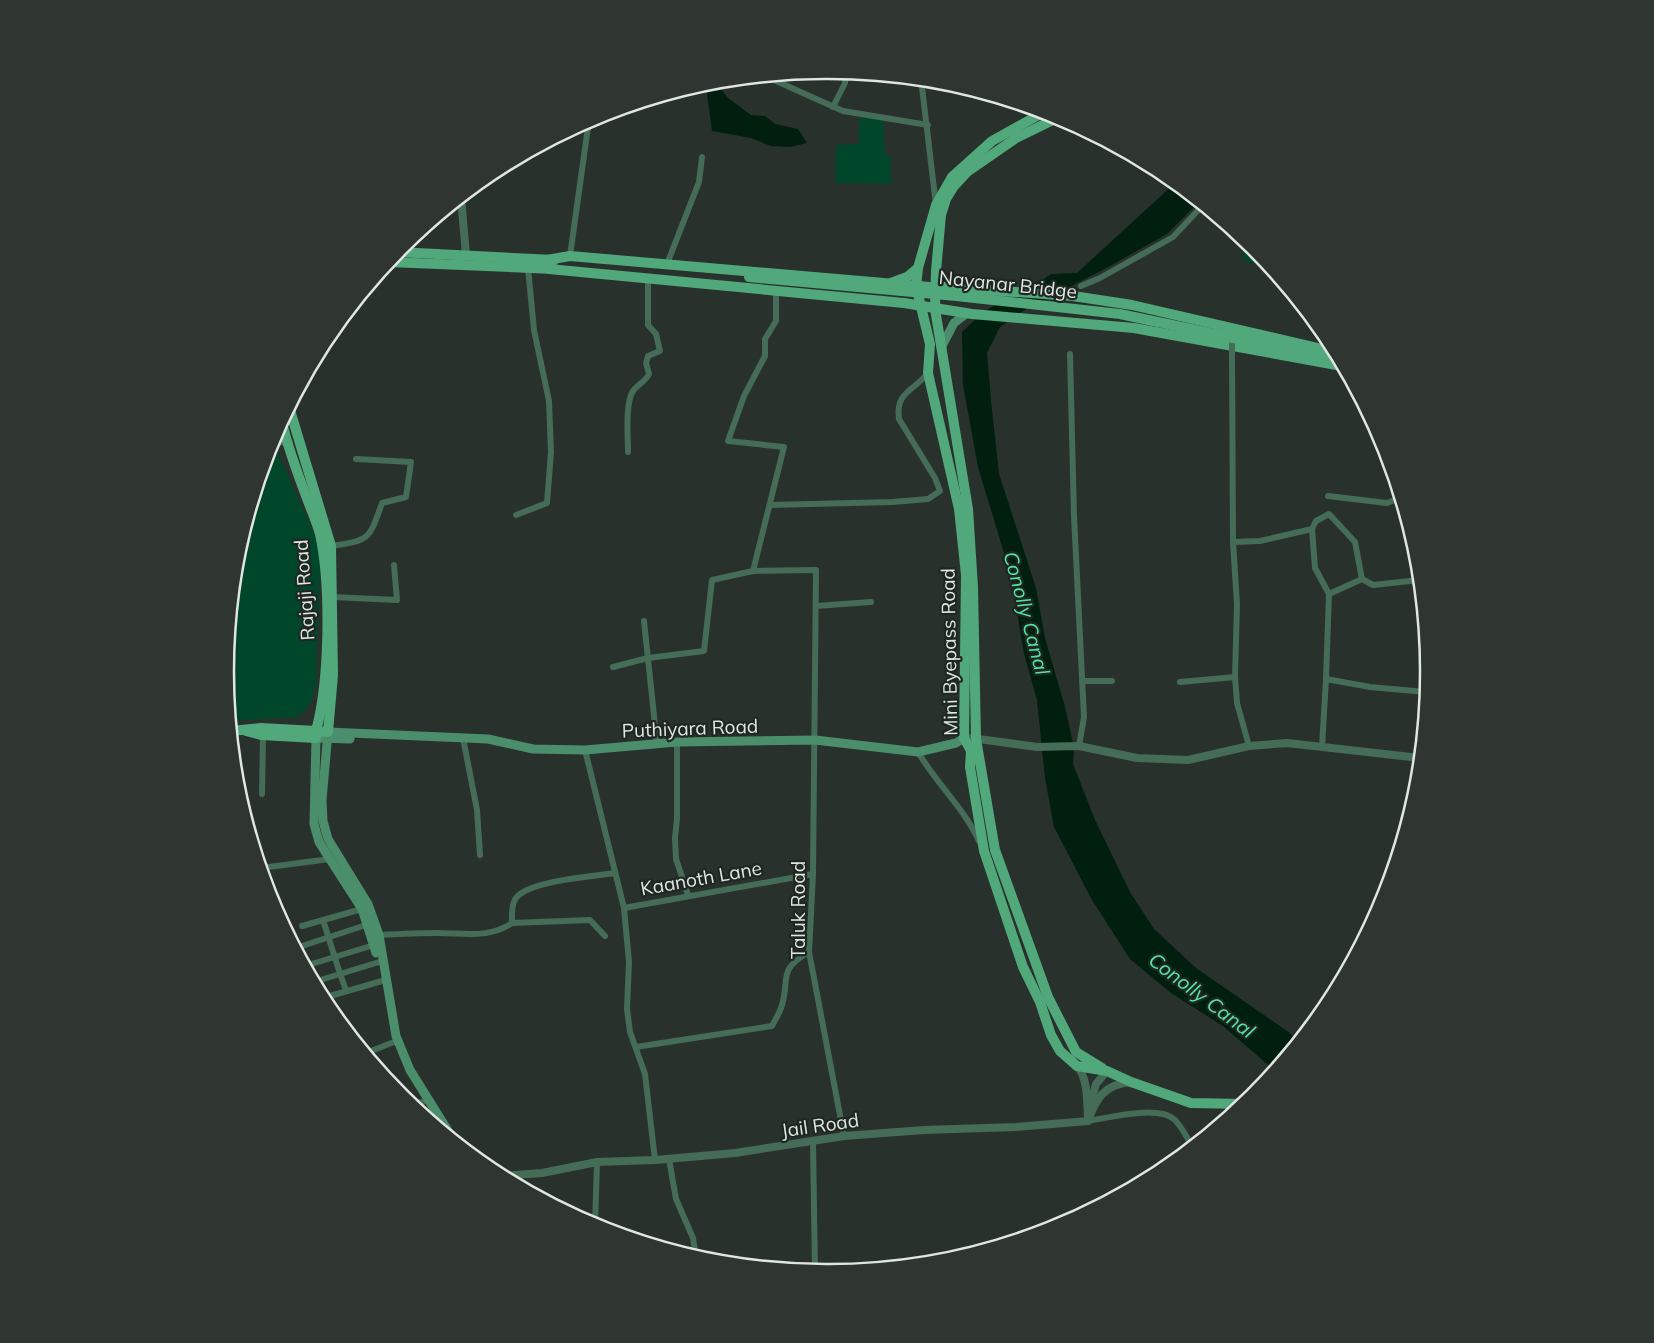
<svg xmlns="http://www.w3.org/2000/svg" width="1654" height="1343" viewBox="0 0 1654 1343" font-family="Mulish,sans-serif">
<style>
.green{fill:#00462a}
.water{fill:#001f0f}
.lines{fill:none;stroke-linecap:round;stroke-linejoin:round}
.minor{stroke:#446c56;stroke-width:6}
.tertiary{stroke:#446c56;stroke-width:8}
.secondary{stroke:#4b8e6b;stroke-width:9}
.primary{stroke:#50a87b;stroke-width:10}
.minor-bridge{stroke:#446c56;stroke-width:6}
.primary-bridge{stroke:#50a87b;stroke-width:10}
.labels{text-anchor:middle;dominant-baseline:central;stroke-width:4.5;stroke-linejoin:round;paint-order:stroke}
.street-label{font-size:19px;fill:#e1e6e3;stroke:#1f2722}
.water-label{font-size:20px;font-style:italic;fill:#53e5a0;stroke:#1f2722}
.rim{fill:none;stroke:#e1e6e3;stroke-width:2.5}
</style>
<rect width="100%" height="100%" fill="#29312c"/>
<!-- green -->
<g class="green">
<polygon points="859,118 883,118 885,155 891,156 891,184 835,183 836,145 859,144"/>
<polygon points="1242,238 1253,246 1272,270 1243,260"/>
<polygon points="269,448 276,448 315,536 320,560 316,686 310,704 298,717 230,721 226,671 237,554"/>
</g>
<!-- water -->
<g class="water">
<polygon points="711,87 720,87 728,98 751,115 765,116 775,124 798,129 807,143 790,147 771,146 751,138 712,131 707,94"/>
<polygon points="1175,183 1199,202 1167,234 1110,266 1023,311 1000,327 987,353 991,400 999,474 1036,588 1045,638 1065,707 1074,748 1073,764 1095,820 1130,892 1154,929 1196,968 1290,1033 1297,1042 1274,1070 1223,1026 1171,993 1130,959 1092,900 1054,827 1045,778 1037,700 1024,654 1011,576 978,467 963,385 962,332 983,312 1052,274 1077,273"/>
<polygon points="1239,235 1261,256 1259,264 1249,256"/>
</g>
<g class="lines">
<!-- minor -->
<g class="minor">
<polyline points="765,76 843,111 928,125"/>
<polyline points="921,79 936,205"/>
<polyline points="833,107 845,83 845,72"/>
<polyline points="570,256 589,120"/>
<polyline points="667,264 699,182 702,157"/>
<polyline points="1081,286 1100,278 1173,237 1203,205"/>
<polyline points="776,291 776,321 765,339 765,356 744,396 728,441 784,447 753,571 816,570 813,874 809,952 844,1136"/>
<polyline points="1232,353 1233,542 1237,604 1235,677"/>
<polyline points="1070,354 1074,516 1084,717 1079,746"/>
<polyline points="271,443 286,442"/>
<path d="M628,452C628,438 625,403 633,391C638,384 645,382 649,374L646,363L648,356L660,351L656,334L648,325V278"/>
<polyline points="1328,496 1387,503 1400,498"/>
<path d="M770,505L893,502L928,499L940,491L935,478L899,419C895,392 914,391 928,373"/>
<polyline points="516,515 547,503 551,452 549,401 534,330 528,268"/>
<polyline points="1233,542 1260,541 1312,529"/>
<path d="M331,546C370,540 369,540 382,503L406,497L411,462L356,459"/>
<polyline points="1362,579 1373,585 1420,580"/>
<polyline points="1329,594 1362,579"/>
<polyline points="332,597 397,600 394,565"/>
<polyline points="816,606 871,602"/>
<polyline points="644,621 657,744"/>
<polyline points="613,667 648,658 704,651 712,580 753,571"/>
<polyline points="1326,679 1329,594 1315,568 1312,529 1316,521 1329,514 1355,542 1362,579"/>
<polyline points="1082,681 1112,681"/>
<polyline points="1180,682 1235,677 1237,703 1249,746"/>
<polyline points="463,738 477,810 480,855"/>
<polyline points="677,742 677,819 675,838 676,859 688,895"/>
<polyline points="1322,747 1326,679 1370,687 1426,692"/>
<polyline points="585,750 624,908 629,962 627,1009 630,1032 645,1074 655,1160"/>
<path d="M918,752C936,783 964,808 979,841"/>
<polyline points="262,794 263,735"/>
<polyline points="261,868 330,859"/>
<polyline points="624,908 813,874"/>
<path d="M323,920C331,944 337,967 346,990"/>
<polyline points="512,923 590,920 605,936"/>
<polyline points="302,926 362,909"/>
<path d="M379,935C398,934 418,933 437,933C463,933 489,939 512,923C512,913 511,900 520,894C540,880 590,877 615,873"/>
<polyline points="296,948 369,924"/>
<polyline points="305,966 374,945"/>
<polyline points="314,982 379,962"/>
<polyline points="323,998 382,981"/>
<path d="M636,1047L772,1026C775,1020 779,1014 781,1008C791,979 776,971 809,952"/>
<polyline points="366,1053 394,1042"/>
<polyline points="410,1104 423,1102"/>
<path d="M1088,1121C1108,1118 1159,1104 1175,1120C1182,1127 1187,1138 1192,1146"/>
<polyline points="813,1142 815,1272"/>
<polyline points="669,1159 676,1199 693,1238 696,1257"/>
<polyline points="595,1226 597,1162"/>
</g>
<!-- tertiary -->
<g class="tertiary">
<polyline points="461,197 466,255"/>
<polyline points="971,738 1037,747 1079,746 1137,758 1188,760 1249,746 1287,743 1420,758"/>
<path d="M1077,1066C1088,1078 1087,1101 1088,1117"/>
<polyline points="1090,1106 1096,1084 1107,1071"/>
<path d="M1088,1121C1096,1098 1105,1084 1131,1082"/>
<polyline points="502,1176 542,1173 597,1162 655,1160 735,1153 844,1136 924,1130 1016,1127 1088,1121"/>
</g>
<!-- secondary -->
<g class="secondary">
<polyline points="942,346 954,323 967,313"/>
<polyline points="350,739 316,738 314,824 319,842 362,909 376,953"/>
<polyline points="453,1139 410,1070 396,1036 379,935 368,904 328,839 323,821 322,800 328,732 488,739 533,749 585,750 677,742 815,740 918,752 956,743 964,738"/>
</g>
<!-- primary -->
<g class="primary">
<polyline points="1044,112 992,141 952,177 936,205 918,268 916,286 930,344 928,373 959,509 966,575 964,738 971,751 970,767 984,851 1023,967 1040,1002 1051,1035 1060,1051 1077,1066 1107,1071 1131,1082 1191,1103 1244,1104"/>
<polyline points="1059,117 1016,138 967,172 954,186 946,199 941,215 936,271 935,309 968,509 973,587 976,739 995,850 1048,997 1076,1052 1102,1068"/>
<polyline points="397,252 554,260"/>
<polyline points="547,260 570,256 930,287"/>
<polyline points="389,262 555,269"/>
<polyline points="549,269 904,303 972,314 1134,328 1342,366"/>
<polyline points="891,283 907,277 918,268"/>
<polyline points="943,287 1073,296 1132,305 1335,352"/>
<polyline points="1262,344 1338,357"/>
<path d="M231,731L261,728L316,731C330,679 331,586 320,534C317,523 312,512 308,501C298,475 288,449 282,422"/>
<polyline points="246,731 261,735 316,738 316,731 328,732 333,675 331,546 289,407"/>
</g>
<!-- minor-bridge -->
<polyline class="minor-bridge" points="1232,344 1232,353"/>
<!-- primary-bridge -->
<g class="primary-bridge">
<polyline points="749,277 956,296 1120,314 1262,344"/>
<polyline points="930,287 943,287"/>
</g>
</g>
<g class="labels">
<!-- street labels -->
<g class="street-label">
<text transform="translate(1008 284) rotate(6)">Nayanar Bridge</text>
<text transform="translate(304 590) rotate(-94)">Rajaji Road</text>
<text transform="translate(949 652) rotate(-91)">Mini Byepass Road</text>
<text transform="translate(690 728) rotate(-2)">Puthiyara Road</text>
<text transform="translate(701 878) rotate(-10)">Kaanoth Lane</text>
<text transform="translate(798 910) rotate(-90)">Taluk Road</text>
<text transform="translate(820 1125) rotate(-8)">Jail Road</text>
</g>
<!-- water labels -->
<g class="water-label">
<text transform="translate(1027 613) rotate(75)">Conolly Canal</text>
<text transform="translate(1202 995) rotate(37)">Conolly Canal</text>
</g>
</g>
<!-- crop -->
<path d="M0 0H1654V1343H0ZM826 79H828A592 592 0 0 1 1420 671V672A592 592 0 0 1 828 1264H826A592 592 0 0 1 234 672V671A592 592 0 0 1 826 79Z" fill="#2f3631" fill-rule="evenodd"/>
<path class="rim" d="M826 79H828A592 592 0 0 1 1420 671V672A592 592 0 0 1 828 1264H826A592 592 0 0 1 234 672V671A592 592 0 0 1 826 79Z"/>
</svg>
